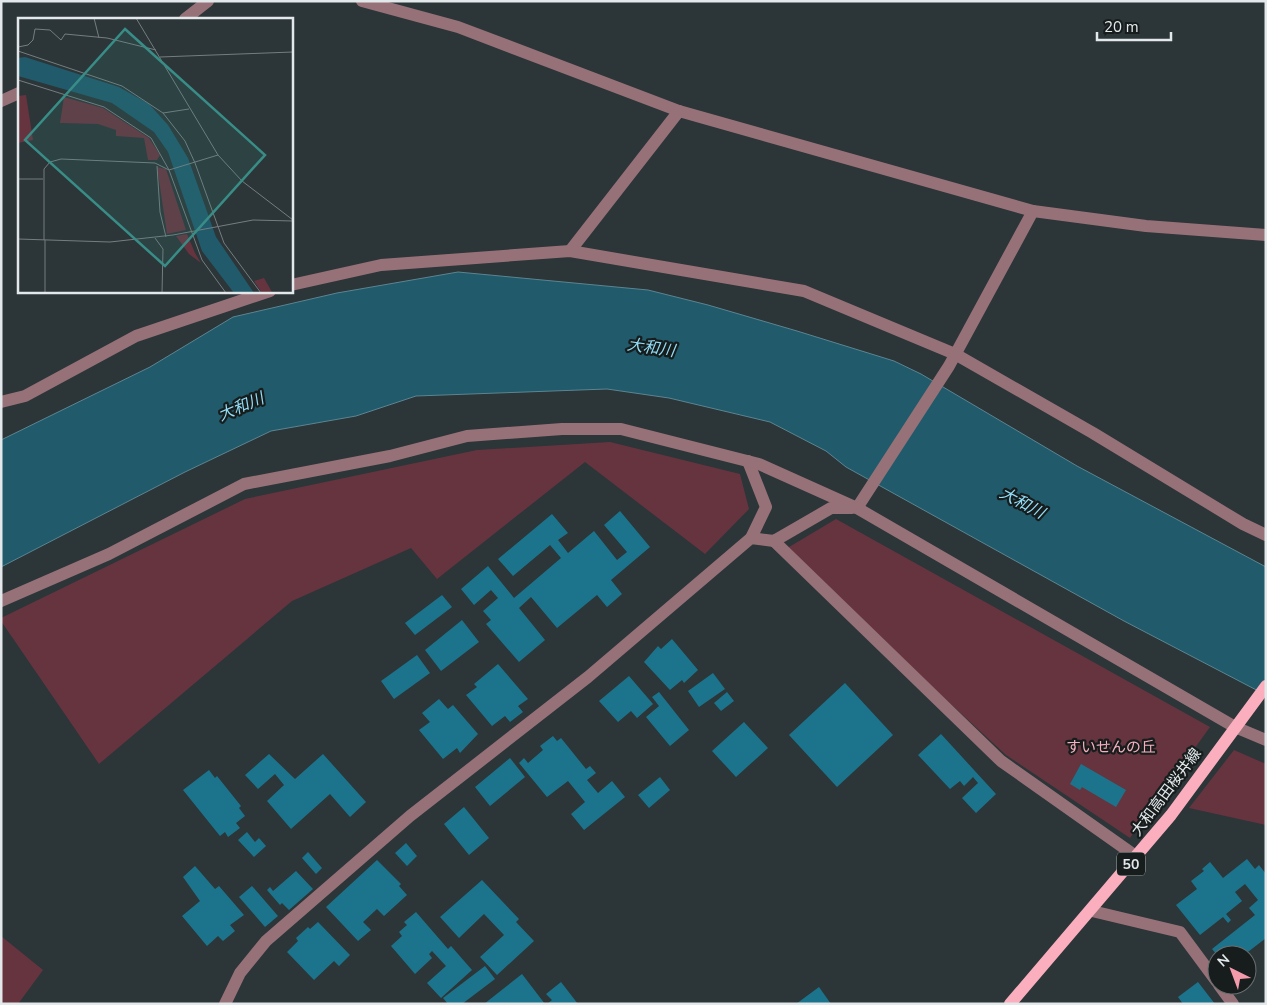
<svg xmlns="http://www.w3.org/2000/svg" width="1267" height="1005" viewBox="0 0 1267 1005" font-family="'Nunito Sans','Noto Sans JP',sans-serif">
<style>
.green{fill:#66343f}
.water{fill:#215a6b;stroke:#5b8591}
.building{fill:#1c748c}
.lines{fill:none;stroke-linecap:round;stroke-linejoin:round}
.minor{stroke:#977178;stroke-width:12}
.major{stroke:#fbaebd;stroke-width:12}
.labels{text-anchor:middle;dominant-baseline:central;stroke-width:4.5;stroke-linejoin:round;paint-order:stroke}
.shield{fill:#171c1d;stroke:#a6acad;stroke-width:1}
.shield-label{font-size:14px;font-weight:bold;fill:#e3e9eb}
.park-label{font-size:15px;fill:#f6b0bd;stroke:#171c1d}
.street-label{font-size:15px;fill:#e3e9eb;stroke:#171c1d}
.water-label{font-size:16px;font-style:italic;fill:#91def7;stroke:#171c1d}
.inset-road{fill:none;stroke:#757d80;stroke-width:1}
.view{fill:#398d87;fill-opacity:0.15;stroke:#398d87;stroke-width:2.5}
.inset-edge{fill:none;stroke:#e3e9eb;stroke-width:2.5}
</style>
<rect width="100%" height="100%" fill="#2c3538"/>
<!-- green -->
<g class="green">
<polygon points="610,442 740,474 749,509 705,554 585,462 437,579 411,548 292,601 99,764 1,621 1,618 245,499 477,450"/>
<polygon points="836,519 1210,727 1130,838 1006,755 784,550"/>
<polygon points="1234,750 1266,764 1266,825 1189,808"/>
<polygon points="1,936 43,970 18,1004 1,1004"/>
</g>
<!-- water -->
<polygon class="water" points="458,272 648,290 708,305 797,331 894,361 921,374 1077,466 1266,567 1266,695 1124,621 846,467 826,451 770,422 669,398 607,389 416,396 356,416 271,431 185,472 1,567 1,440 150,367 233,317 337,293"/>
<!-- building -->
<g class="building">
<polygon points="620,511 650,547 611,580 622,594 607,607 597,595 557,628 531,597 519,608 545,640 519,662 486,624 491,620 483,611 498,598 491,590 474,605 461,589 488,566 514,598 561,558 550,545 513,576 498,559 552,514 568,533 558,540 568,553 594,531 617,560 627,552 604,525"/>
<polygon points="442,595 452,607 415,635 405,623"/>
<polygon points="462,620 479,642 441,671 425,650"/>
<polygon points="672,639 698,670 684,683 682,680 670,690 644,662 658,646 661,649"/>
<polygon points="417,655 430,673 394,699 381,681"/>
<polygon points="498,664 528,699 518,706 523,712 510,722 505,716 492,726 466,695 477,687 474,684"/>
<polygon points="713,673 725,689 699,707 688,691"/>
<polygon points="629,676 653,704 637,718 631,711 618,722 599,701"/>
<polygon points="845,683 893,735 837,787 789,735"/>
<polygon points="659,692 689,730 670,746 646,717 659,706 652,697"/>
<polygon points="727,692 734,701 721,711 714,703"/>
<polygon points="439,699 448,709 453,705 478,734 460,753 457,748 443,759 419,730 430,722 422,713"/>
<polygon points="744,722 768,748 736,777 712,751"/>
<polygon points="941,734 996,794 976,813 962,798 978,783 973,777 964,786 960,781 950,789 918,755"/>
<polygon points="553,736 557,741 561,738 586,769 590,766 596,773 587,780 598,793 612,781 625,797 584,830 571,814 585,802 568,781 547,797 519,763 524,758 528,763 543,750 540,746"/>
<polygon points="269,754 295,779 323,754 366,802 350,817 330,794 291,829 267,801 284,785 275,774 258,789 245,775"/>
<polygon points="510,758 525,777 490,806 475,787"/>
<polygon points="1081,764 1126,790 1116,807 1082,787 1080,790 1070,784"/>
<polygon points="209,770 215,778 217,776 241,806 239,808 245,816 236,823 240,828 228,837 225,832 220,836 183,790"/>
<polygon points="660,777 670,790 649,808 638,795"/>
<polygon points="464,807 489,838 469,855 444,824"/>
<polygon points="247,832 255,842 259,838 266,846 254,857 238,840"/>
<polygon points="406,843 417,856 407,866 395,853"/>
<polygon points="308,852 322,868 316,874 302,858"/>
<polygon points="1247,859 1255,869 1259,865 1266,874 1266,938 1244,955 1217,955 1212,949 1255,915 1249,908 1258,900 1245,884 1235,892 1242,901 1226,914 1231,920 1228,923 1223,917 1200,935 1176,905 1197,889 1191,881 1204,871 1202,869 1210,862 1223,878"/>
<polygon points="377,860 401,884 399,886 407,895 384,916 377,909 363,922 371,930 358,941 326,907"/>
<polygon points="195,866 215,889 219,886 244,915 230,925 235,931 223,941 218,936 207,946 182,916 200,901 183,877"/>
<polygon points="296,871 313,889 289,910 282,903 280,905 267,890 270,887 273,891"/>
<polygon points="482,880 519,919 516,922 534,941 497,975 480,957 504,935 484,914 459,938 440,917"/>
<polygon points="252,886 278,916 265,927 239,897"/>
<polygon points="416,912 448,949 451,946 472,970 441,998 427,983 446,966 432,951 429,954 432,958 415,974 391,946 402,936 399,932 407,925 404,922"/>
<polygon points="318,922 350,955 339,966 334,961 314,980 287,952 298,941 296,938 308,927 310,929"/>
<polygon points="485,966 495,979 462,1004 448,1004 443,998"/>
<polygon points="522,974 545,1004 484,1004"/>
<polygon points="561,982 578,1004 547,1004 552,1000 546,994"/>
<polygon points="1198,982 1215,1004 1183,1004 1178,997"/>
<polygon points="819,987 831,1004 796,1004"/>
</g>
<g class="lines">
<!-- minor -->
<g class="minor">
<polyline points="362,1 458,27 679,111 1033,211 1146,226 1266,235"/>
<polyline points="185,19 208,1"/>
<polyline points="1,101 19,93"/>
<polyline points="570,251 679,111"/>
<polyline points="291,285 381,265 570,251 804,291 955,354 1093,433 1243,524 1266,535"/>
<polyline points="1,402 25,396 136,336 270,291"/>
<polyline points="748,461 766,507 751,538"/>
<polyline points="857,508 949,366 1033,211"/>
<polyline points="774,541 1001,761 1137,857"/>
<polyline points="1,601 109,554 244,484 390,456 467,436 562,429 621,429 759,464 857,508 1235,727 1266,740"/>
<polyline points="1092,911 1180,932 1217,982"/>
<polyline points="1219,985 1233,1004"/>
<polyline points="225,1004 240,973 266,941 410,816 588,677 751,538 774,541 831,508 852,508"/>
</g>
<!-- major -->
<polyline class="major" points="1010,1004 1171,815 1266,686"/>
</g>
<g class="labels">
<!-- shield labels -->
<rect class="shield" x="1117" y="852.5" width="28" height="23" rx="4"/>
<g class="shield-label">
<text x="1131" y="864">50</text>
</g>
<!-- park labels -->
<g class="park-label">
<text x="1111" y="747">すいせんの丘</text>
</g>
<!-- street labels -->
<g class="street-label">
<text transform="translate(1166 792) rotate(-53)">大和高田桜井線</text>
</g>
<!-- water labels -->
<g class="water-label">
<text transform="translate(651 348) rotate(8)">大和川</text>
<text transform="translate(241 407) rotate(-23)">大和川</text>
<text transform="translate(1022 503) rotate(28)">大和川</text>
</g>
</g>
<!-- overview -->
<g transform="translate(18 18)">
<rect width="275" height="275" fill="#2c3538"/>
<path d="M8,77L15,122L0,125V78ZM46,79L85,90L131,120L142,137L139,142H130L126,120L98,118V112L80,106L42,105ZM139,149L148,151L168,212L149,216ZM169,216L177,235L183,245L171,236L158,218ZM246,260L254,274L244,275L236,263Z" fill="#66343f"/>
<path d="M7,39L101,69L131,86L150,107L170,140L198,219L236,275H216L184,233L150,134L136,114L94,85L0,58V40Z" fill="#215a6b"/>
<path class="inset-road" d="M76,0L81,20M118,0L200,137L224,163L275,202M0,29L10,27L15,22L17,11L32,12L43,22L47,16L89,20L138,32M0,33L104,68L145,95L167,123L177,145L206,225L243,275M142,39L275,34M0,62L86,89L133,120L151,152L184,242L208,275M145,95L171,91M139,148L142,194L148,219M0,161H25M137,220L145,231L144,275M0,221L92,224L155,217L235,202L275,203M26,222V151L32,144L43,141L137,145L151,152L200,137M27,275V222"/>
<path class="view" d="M107,11L247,137L147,248L7,122Z"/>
<rect width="275" height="275" class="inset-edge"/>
</g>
<!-- border -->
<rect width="1267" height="1005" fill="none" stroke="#e3e9eb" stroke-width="5"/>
<!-- north arrow -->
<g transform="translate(1232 970) rotate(318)"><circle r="24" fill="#171c1d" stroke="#696e6f"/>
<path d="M0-4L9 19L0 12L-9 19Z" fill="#f39aab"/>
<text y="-8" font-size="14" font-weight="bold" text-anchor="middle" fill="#e3e9eb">N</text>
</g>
<!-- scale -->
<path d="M1097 32v8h74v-8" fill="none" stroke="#e3e9eb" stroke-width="2.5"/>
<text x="1104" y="32" font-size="15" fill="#e3e9eb" stroke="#171c1d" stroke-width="4" paint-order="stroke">20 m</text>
</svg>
